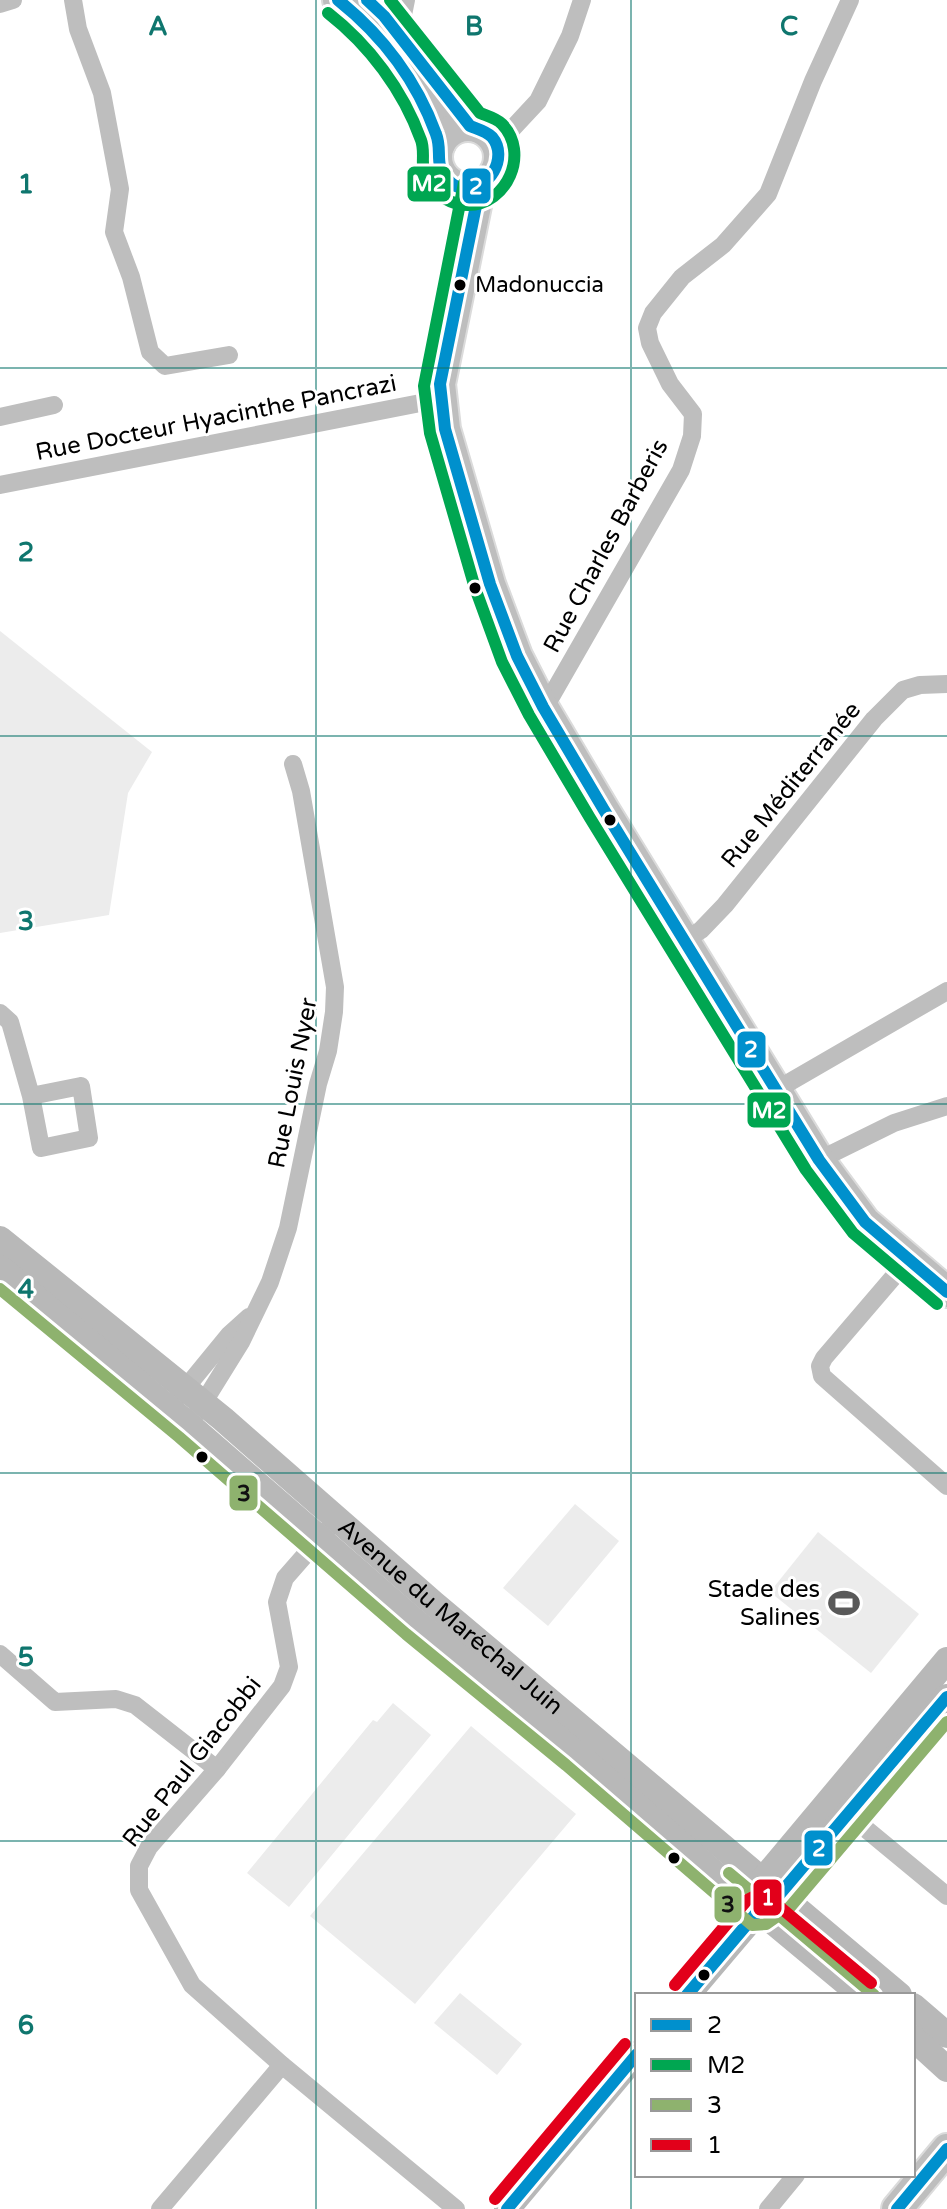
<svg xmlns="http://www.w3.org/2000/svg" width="947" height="2209" viewBox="0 0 947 2209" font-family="'Varela Round',sans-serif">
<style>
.green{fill:#ececec}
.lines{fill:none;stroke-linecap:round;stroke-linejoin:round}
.primary-casing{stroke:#dbdbdb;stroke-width:34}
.street{stroke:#bebebe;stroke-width:18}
.secondary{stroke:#b8b8b8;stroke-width:26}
.primary{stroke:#bebebe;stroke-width:30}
.bus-1-casing{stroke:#fff;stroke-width:18}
.bus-2-casing{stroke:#fff;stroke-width:18}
.bus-3-casing{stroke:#fff;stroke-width:18}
.bus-4-casing{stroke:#fff;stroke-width:18}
.bus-1{stroke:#0090cd;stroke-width:12}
.bus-2{stroke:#00a651;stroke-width:12}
.bus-3{stroke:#8eb26e;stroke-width:12}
.bus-4{stroke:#e2001a;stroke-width:12}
.grid{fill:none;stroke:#0f766e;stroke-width:2;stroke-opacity:0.55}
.bus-dot{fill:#000;stroke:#fff;stroke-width:3}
.labels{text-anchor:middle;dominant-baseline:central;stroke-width:6;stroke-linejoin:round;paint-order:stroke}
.bus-label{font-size:22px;fill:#000;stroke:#fff;text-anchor:start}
.street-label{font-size:24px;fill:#000;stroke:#fff}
.poi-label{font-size:24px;fill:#000;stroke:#fff;text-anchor:end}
.grid-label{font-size:26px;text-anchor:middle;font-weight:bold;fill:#0f766e;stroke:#fff;stroke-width:6;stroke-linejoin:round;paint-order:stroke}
.line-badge{stroke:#fff;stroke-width:3}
.badge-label{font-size:22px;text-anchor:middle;font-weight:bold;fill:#fff}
.pale-badge-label{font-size:22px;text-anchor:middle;font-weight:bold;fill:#111}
</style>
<rect width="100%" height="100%" fill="#fff"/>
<!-- green -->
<g class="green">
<polygon points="0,631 152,752 128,793 109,915 0,933"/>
<polygon points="575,1504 619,1541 548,1626 503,1588"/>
<polygon points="818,1532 919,1614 871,1673 770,1592"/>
<polygon points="393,1703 431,1735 289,1907 247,1873 373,1720 377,1722"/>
<polygon points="471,1726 576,1814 415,2004 310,1916"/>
<polygon points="460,1993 522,2044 497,2075 434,2023"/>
</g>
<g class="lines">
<defs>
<g id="primary">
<path d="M338,0C386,35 418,90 440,144"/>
<polyline points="407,45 470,126"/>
<circle cx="468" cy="157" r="31"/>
<polyline points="480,186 440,384 445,429 490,584 517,656 543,707 604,810 819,1160 865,1222 947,1292"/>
<polyline points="897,2209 947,2149"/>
</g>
</defs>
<!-- primary casing -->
<use href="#primary" class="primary-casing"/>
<!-- street -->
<g class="street">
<polyline points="73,0 78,29 102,93 120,189 114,232 131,277 150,352 165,366 229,355"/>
<polyline points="0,4 13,0"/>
<polyline points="394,29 403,15 406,0"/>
<polyline points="497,145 538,101 570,36 582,0"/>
<polyline points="0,417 54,405"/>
<polyline points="0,485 441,399"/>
<polyline points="543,707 552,695 681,470 692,436 693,414 670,384 650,343 647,328 653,313 682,277 723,245 768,194 813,81 850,0"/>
<polyline points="684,941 701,930 725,905 874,719 903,690 920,685 947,684"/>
<polyline points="0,1013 10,1022 31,1096 41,1148 89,1138 81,1086 31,1096"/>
<polyline points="776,1090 947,991"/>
<polyline points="819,1160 894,1123 947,1106"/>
<polyline points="908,1260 824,1358 820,1366 822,1376 947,1486"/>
<polyline points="179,1396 229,1335 249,1317"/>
<polyline points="197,1413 241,1342 270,1282 288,1228 318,1084 328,1051 334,1012 335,987 301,791 293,764"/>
<polyline points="327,1530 285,1578 277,1602 289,1667 282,1686 217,1769 149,1847 139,1866 139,1890 192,1985 282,2065 456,2209"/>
<polyline points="0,1654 55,1702 116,1699 135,1705 217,1769"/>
<polyline points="849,1815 947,1896"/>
<polyline points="160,2209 282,2065"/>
<polyline points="768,2209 796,2175"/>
</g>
<!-- secondary -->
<g class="secondary">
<path id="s1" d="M0,1239L223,1419L433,1603L899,1995"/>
<polyline points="0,1268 189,1425 416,1622 576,1753 713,1872 861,1995"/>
<polyline points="760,1897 762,1881 947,1660"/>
<polyline points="687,1995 759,1910 779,1895 947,1697"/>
<polyline points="913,2006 947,2035"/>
<polyline points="913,2038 947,2069"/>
<polyline points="507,2209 637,2054"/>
</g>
<!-- primary -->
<use href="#primary" class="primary"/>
<defs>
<g id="bus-1">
<path d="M338,0C382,35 417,81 436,134C443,152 433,164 448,180C453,185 456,187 463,188C489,192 509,157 492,137C486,131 477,129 470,126L384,16L367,0"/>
<polyline points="480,186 440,384 445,429 490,584 517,656 543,707 604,810 819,1160 865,1222 947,1292"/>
<polyline points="687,1995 759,1910 779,1895 947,1697"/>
<polyline points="507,2209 637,2054"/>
<polyline points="897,2209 947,2149"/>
</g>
<g id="bus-2">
<path d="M328,13C369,45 403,90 421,140C426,153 419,168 427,181C436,195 451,205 468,205C507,205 530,153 502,124C496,118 487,116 480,113L390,0"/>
<polyline points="464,183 424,386 430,433 475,588 502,662 529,715 590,818 806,1170 853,1233 937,1304"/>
</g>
<g id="bus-3">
<polyline points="0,1289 179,1437 406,1634 566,1765 752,1925 766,1924 790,1907 947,1722"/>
<polyline points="729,1873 874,1995"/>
</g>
<g id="bus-4">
<polyline points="675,1985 747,1900 759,1894 769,1898 871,1983"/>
<polyline points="495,2199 625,2044"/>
</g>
</defs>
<!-- bus-1 casing -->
<use href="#bus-1" class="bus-1-casing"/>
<!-- bus-2 casing -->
<use href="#bus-2" class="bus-2-casing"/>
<!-- bus-3 casing -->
<use href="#bus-3" class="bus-3-casing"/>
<!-- bus-4 casing -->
<use href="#bus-4" class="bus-4-casing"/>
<!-- bus-1 -->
<use href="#bus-1" class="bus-1"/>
<!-- bus-2 -->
<use href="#bus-2" class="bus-2"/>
<!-- bus-3 -->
<use href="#bus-3" class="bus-3"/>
<!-- bus-4 -->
<use href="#bus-4" class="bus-4"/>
</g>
<!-- grid -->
<path class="grid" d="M316,0V2209M631,0V2209M0,368H947M0,736H947M0,1104H947M0,1473H947M0,1841H947"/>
<!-- icons -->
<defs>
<symbol id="stadium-bare" viewBox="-9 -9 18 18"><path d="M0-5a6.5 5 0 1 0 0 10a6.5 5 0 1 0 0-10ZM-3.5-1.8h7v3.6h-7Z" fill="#595959" stroke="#fff" stroke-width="2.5" paint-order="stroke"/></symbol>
</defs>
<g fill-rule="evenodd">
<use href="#stadium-bare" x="822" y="1581" width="44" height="44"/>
</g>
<!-- markers -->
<g class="bus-dot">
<circle cx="460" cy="285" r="7"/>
<circle cx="475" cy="588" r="7"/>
<circle cx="610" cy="820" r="7"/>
<circle cx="202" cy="1457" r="7"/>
<circle cx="674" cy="1858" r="7"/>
<circle cx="704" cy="1975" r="7"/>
</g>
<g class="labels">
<!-- bus labels -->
<g class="bus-label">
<text x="475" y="285">Madonuccia</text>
</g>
<!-- street labels -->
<g class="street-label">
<text transform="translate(216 418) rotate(-11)">Rue Docteur Hyacinthe Pancrazi</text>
<text transform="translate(606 546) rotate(-62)">Rue Charles Barberis</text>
<text transform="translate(791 785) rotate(-51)">Rue Méditerranée</text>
<text transform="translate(293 1083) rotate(-79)">Rue Louis Nyer</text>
<text stroke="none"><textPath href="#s1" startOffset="588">Avenue du Maréchal Juin</textPath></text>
<text transform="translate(192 1762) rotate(-52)">Rue Paul Giacobbi</text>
</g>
<!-- poi labels -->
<g class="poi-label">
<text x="820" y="1589">Stade des<tspan x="820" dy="28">Salines</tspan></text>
</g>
</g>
<g class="grid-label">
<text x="158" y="35">A</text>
<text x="474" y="35">B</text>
<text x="789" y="35">C</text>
<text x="26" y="193">1</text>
<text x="26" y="561">2</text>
<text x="26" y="930">3</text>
<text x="26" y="1298">4</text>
<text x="26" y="1666">5</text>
<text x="26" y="2034">6</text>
</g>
<g class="line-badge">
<rect x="406" y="165" width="46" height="38" rx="8" fill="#00a651"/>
<rect x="461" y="167" width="31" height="38" rx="8" fill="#0090cd"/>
<rect x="736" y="1030" width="31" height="39" rx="8" fill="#0090cd"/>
<rect x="746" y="1091" width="46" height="38" rx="8" fill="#00a651"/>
<rect x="228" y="1474" width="31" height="38" rx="8" fill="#8eb26e"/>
<rect x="803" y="1829" width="31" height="38" rx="8" fill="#0090cd"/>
<rect x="752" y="1878" width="31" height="39" rx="8" fill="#e2001a"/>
<rect x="713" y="1885" width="30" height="39" rx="8" fill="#8eb26e"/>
</g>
<g class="badge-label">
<text x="429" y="191">M2</text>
<text x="476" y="194">2</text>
<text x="751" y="1057">2</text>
<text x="769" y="1118">M2</text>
<text x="819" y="1856">2</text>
<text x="768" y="1905">1</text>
</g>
<g class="pale-badge-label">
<text x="244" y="1501">3</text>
<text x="728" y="1912">3</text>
</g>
<!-- legend -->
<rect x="635" y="1993" width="280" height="184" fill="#ffffff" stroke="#999999" stroke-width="2"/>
<rect x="651" y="2019" width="40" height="12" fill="#0090cd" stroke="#999999" stroke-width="2"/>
<text x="707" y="2033" font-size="24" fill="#000000">2</text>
<rect x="651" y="2059" width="40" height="12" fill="#00a651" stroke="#999999" stroke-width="2"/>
<text x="707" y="2073" font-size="24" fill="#000000">M2</text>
<rect x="651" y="2099" width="40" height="12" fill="#8eb26e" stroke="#999999" stroke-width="2"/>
<text x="707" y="2113" font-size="24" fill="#000000">3</text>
<rect x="651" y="2139" width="40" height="12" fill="#e2001a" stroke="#999999" stroke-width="2"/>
<text x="707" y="2153" font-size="24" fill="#000000">1</text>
</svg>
